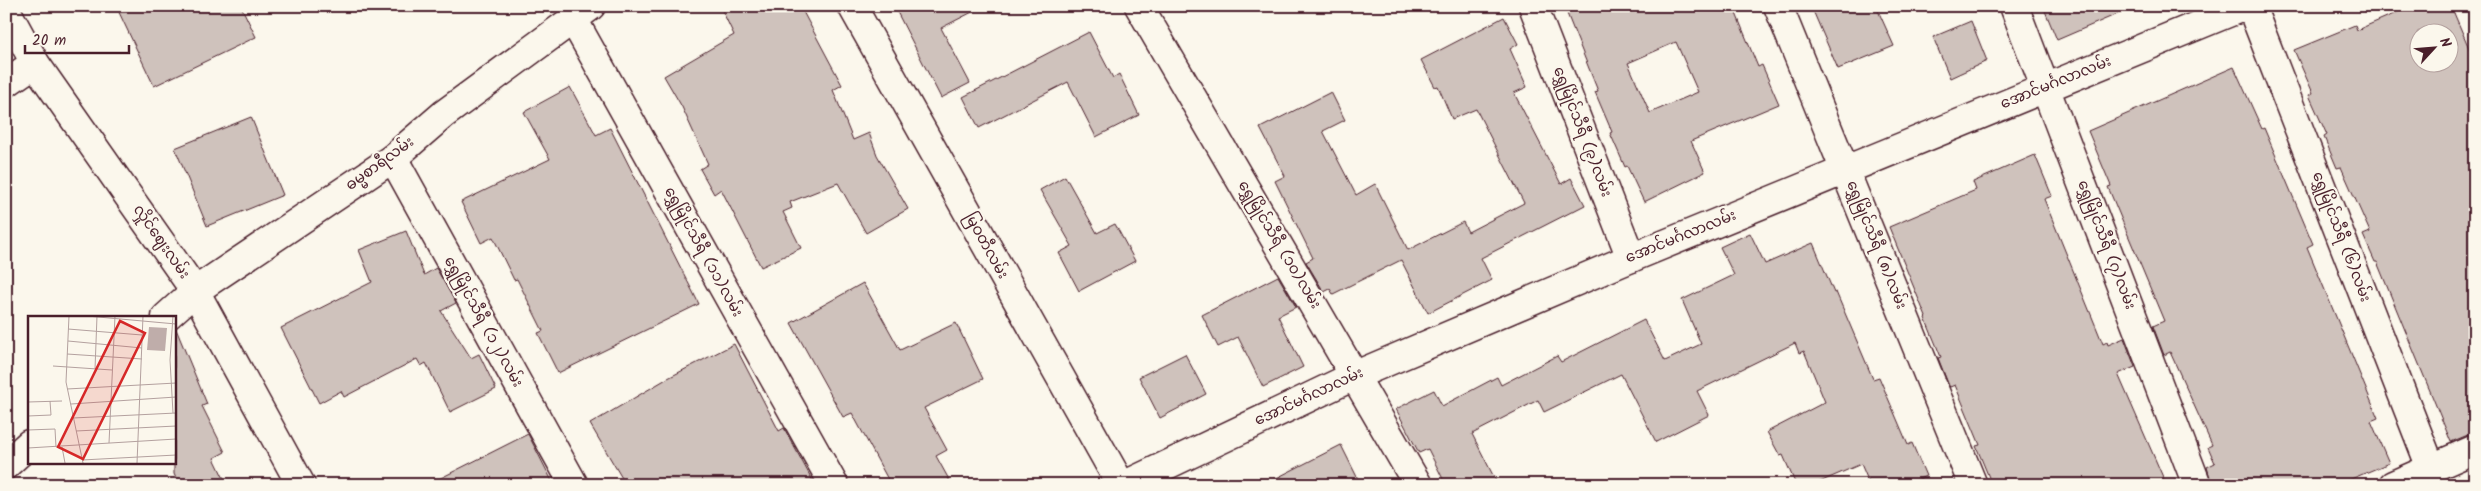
<svg xmlns="http://www.w3.org/2000/svg" width="2481" height="491" viewBox="0 0 2481 491" font-family="Kalam,'Noto Sans Myanmar',sans-serif">
<style>
.building{fill:#cfc2bc;stroke:#4a1f2b;fill-rule:evenodd}
.lines{fill:none;stroke-linecap:round;stroke-linejoin:round}
.minor-casing{stroke:#4a1f2b;stroke-width:31}
.tertiary-casing{stroke:#4a1f2b;stroke-width:31}
.minor{stroke:#fbf7ec;stroke-width:28}
.tertiary{stroke:#fbf7ec;stroke-width:28}
.labels{text-anchor:middle;dominant-baseline:central;stroke-width:4.5;stroke-linejoin:round;paint-order:stroke}
.street-label{font-size:15px;fill:#4a1f2b;stroke:#fbf7ec}
.inset-road{fill:none;stroke:#b4a19f;stroke-width:1}
.view{fill:#d62828;fill-opacity:0.15;stroke:#d62828;stroke-width:2.5}
.inset-edge{fill:none;stroke:#4a1f2b;stroke-width:2.5}
</style>
<rect width="100%" height="100%" fill="#fbf7ec"/>
<filter id="ink" filterUnits="userSpaceOnUse"><feTurbulence type="fractalNoise" baseFrequency=".02" numOctaves="2"/><feDisplacementMap in="SourceGraphic" scale="10" xChannelSelector="R" yChannelSelector="G"/><feConvolveMatrix kernelMatrix="1 2 1 2 8 2 1 2 1" color-interpolation-filters="sRGB"/></filter>
<g filter="url(#ink)">
<!-- building -->
<g class="building">
<polygon points="116,6 241,6 256,37 154,86"/>
<polygon points="720,6 800,6 842,85 833,90 853,140 869,133 877,155 908,209 866,233 838,183 790,202 792,208 783,212 801,248 761,267 721,189 714,194 700,169 708,164 682,107 664,76 734,35"/>
<polygon points="894,6 984,6 941,28 970,83 941,98"/>
<path d="M1564,6H1733L1758,67L1762,65L1779,104L1691,141L1705,172L1644,202L1627,166L1625,167L1610,133L1612,132L1595,92L1598,91ZM1676,42L1698,92L1650,113L1628,63Z"/>
<polygon points="1811,6 1876,6 1894,46 1838,69"/>
<polygon points="2043,6 2136,6 2057,40"/>
<path d="M2412,6H2451L2475,62V432L2451,442L2377,262H2375L2363,235L2370,232L2341,167L2337,168L2324,137L2327,135L2309,95L2313,93L2294,50L2355,25L2357,30ZM2418,32H2448V62H2418Z"/>
<polygon points="1504,17 1518,44 1510,49 1527,87 1514,93 1561,184 1571,178 1585,205 1481,258 1492,280 1428,313 1401,260 1333,294 1330,289 1324,292 1306,262 1313,258 1275,181 1285,176 1260,128 1331,92 1345,120 1323,131 1356,195 1375,184 1408,250 1463,222 1468,232 1524,203 1476,109 1452,119 1438,86 1435,87 1421,60"/>
<polygon points="1971,21 1987,61 1950,78 1933,37"/>
<polygon points="1089,32 1113,78 1119,74 1139,115 1096,137 1068,82 979,128 963,97"/>
<polygon points="2234,67 2262,129 2264,128 2313,244 2307,247 2378,418 2371,421 2389,463 2337,485 2212,485 2207,467 2215,463 2208,447 2212,445 2170,352 2164,355 2153,326 2164,321 2108,187 2111,186 2088,131"/>
<polygon points="570,87 596,135 610,128 699,304 558,373 538,333 543,331 517,279 514,280 493,237 481,243 461,202 550,159 524,112"/>
<polygon points="251,117 283,195 207,226 175,148"/>
<polygon points="2035,155 2052,196 2044,199 2103,344 2107,342 2108,345 2124,338 2135,367 2118,374 2166,484 2178,479 2180,485 1992,485 1988,475 1976,446 1980,445 1955,385 1950,387 1949,386 1938,358 1941,357 1925,318 1926,317 1889,227 1976,190 1973,182"/>
<polygon points="1065,176 1097,233 1115,224 1135,261 1079,291 1059,253 1072,246 1040,190"/>
<polygon points="406,231 424,275 436,268 456,303 441,311 471,358 479,354 496,389 450,412 426,363 421,366 417,359 344,397 341,391 319,403 281,328 372,282 359,250"/>
<polygon points="1750,233 1765,264 1813,243 1834,293 1836,292 1873,379 1879,377 1908,445 1912,443 1926,476 1905,485 1870,485 1861,464 1813,485 1796,485 1783,455 1780,456 1767,432 1825,402 1804,351 1799,353 1795,343 1697,391 1709,415 1656,442 1621,374 1544,412 1538,400 1472,434 1498,485 1446,485 1428,449 1419,453 1396,409 1434,390 1442,406 1497,377 1501,385 1557,356 1561,362 1644,320 1665,361 1701,344 1682,300 1734,275 1720,247"/>
<polygon points="1278,276 1296,307 1278,316 1303,367 1263,387 1238,337 1218,347 1202,315"/>
<polygon points="863,283 900,350 956,323 983,379 924,408 947,450 936,456 952,485 891,485 852,413 843,417 791,323"/>
<polygon points="176,329 207,404 202,406 225,452 214,458 227,485 179,485 174,474 174,330"/>
<polygon points="734,344 779,431 784,428 815,485 626,485 590,424 668,378"/>
<polygon points="1185,354 1206,394 1160,418 1139,377"/>
<polygon points="528,434 554,485 427,485"/>
<polygon points="1341,445 1361,485 1263,485"/>
</g>
<g class="lines">
<defs>
<g id="minor">
<polyline points="852,6 1121,485"/>
<polyline points="1139,6 1418,485"/>
<polyline points="1533,6 1631,258"/>
<polyline points="1778,6 1973,485"/>
<polyline points="2014,6 2197,485"/>
<polyline points="2251,6 2431,468"/>
<polyline points="573,19 834,485"/>
<polyline points="6,83 35,63"/>
<polyline points="393,158 574,485"/>
<polyline points="166,317 195,291 393,158 444,114 591,6"/>
<polyline points="6,465 29,444"/>
<polyline points="1125,485 1356,375 1631,258 2245,6"/>
<polyline points="2393,485 2475,449"/>
</g>
<polyline id="tertiary" points="6,10 35,63 195,291 301,485"/>
</defs>
<!-- minor casing -->
<use href="#minor" class="minor-casing"/>
<!-- tertiary casing -->
<use href="#tertiary" class="tertiary-casing"/>
<!-- minor -->
<use href="#minor" class="minor"/>
<!-- tertiary -->
<use href="#tertiary" class="tertiary"/>
</g>
</g>
<g class="labels">
<!-- street labels -->
<g class="street-label">
<text transform="translate(2056 83) rotate(-22)">အောင်မင်္ဂလာလမ်း</text>
<text transform="translate(1582 132) rotate(69)">ရွှေမြိုင်သီရီ (၉)လမ်း</text>
<text transform="translate(380 164) rotate(-36)">ဓမ္မစာရီလမ်း</text>
<text transform="translate(1681 237) rotate(-22)">အောင်မင်္ဂလာလမ်း</text>
<text transform="translate(2341 237) rotate(69)">ရွှေမြိုင်သီရီ (၆)လမ်း</text>
<text transform="translate(161 242) rotate(55)">လှိုင်ဈေးလမ်း</text>
<text transform="translate(1279 245) rotate(59)">ရွှေမြိုင်သီရီ (၁၀)လမ်း</text>
<text transform="translate(1876 245) rotate(68)">ရွှေမြိုင်သီရီ (၈)လမ်း</text>
<text transform="translate(2106 245) rotate(69)">ရွှေမြိုင်သီရီ (၇)လမ်း</text>
<text transform="translate(986 246) rotate(61)">မြဝတီလမ်း</text>
<text transform="translate(703 252) rotate(61)">ရွှေမြိုင်သီရီ (၁၁)လမ်း</text>
<text transform="translate(483 322) rotate(61)">ရွှေမြိုင်သီရီ (၁၂)လမ်း</text>
<text transform="translate(1309 397) rotate(-25)">အောင်မင်္ဂလာလမ်း</text>
</g>
</g>
<!-- overview -->
<g transform="translate(28 316)">
<rect width="148" height="148" fill="#fbf7ec"/>
<path d="M121,11L139,12L137,35L119,34Z" fill="#bfadaa"/>
<path class="inset-road" d="M41,0L38,66L55,147M59,0L148,8M145,0L142,44L145,97M40,13L114,19M40,25L114,32M39,38L114,43M25,50L84,54M67,53L69,0M39,73L148,67M0,86L34,85M43,88L148,81M0,100L23,99L22,85M45,102L148,97M0,114L27,113L28,131M48,115L148,110M81,127L87,0M34,131L37,147M0,132L148,123M54,144L148,139M109,147L115,0M147,147L148,123"/>
<path class="view" d="M92,5L117,17L55,143L30,131Z"/>
<rect width="148" height="148" class="inset-edge"/>
</g>
<!-- margin -->
<rect width="2481" height="491" fill="none" stroke="#fbf7ec" stroke-width="25"/>
<rect x="12" y="12" width="2456" height="466" fill="none" stroke="#4a1f2b" stroke-width="2" filter="url(#ink)"/>
<!-- north arrow -->
<g transform="translate(2434 48) rotate(64)"><circle r="24" fill="#fbf7ec" stroke="#b4a19f"/>
<path d="M0-4L9 19L0 12L-9 19Z" fill="#4a1f2b"/>
<text y="-8" font-size="14" font-weight="bold" text-anchor="middle" fill="#4a1f2b">N</text>
</g>
<!-- scale -->
<path d="M25 45v8h104v-8" fill="none" stroke="#4a1f2b" stroke-width="2.5"/>
<text x="32" y="45" font-size="15" fill="#4a1f2b" stroke="#fbf7ec" stroke-width="4" paint-order="stroke">20 m</text>
</svg>
